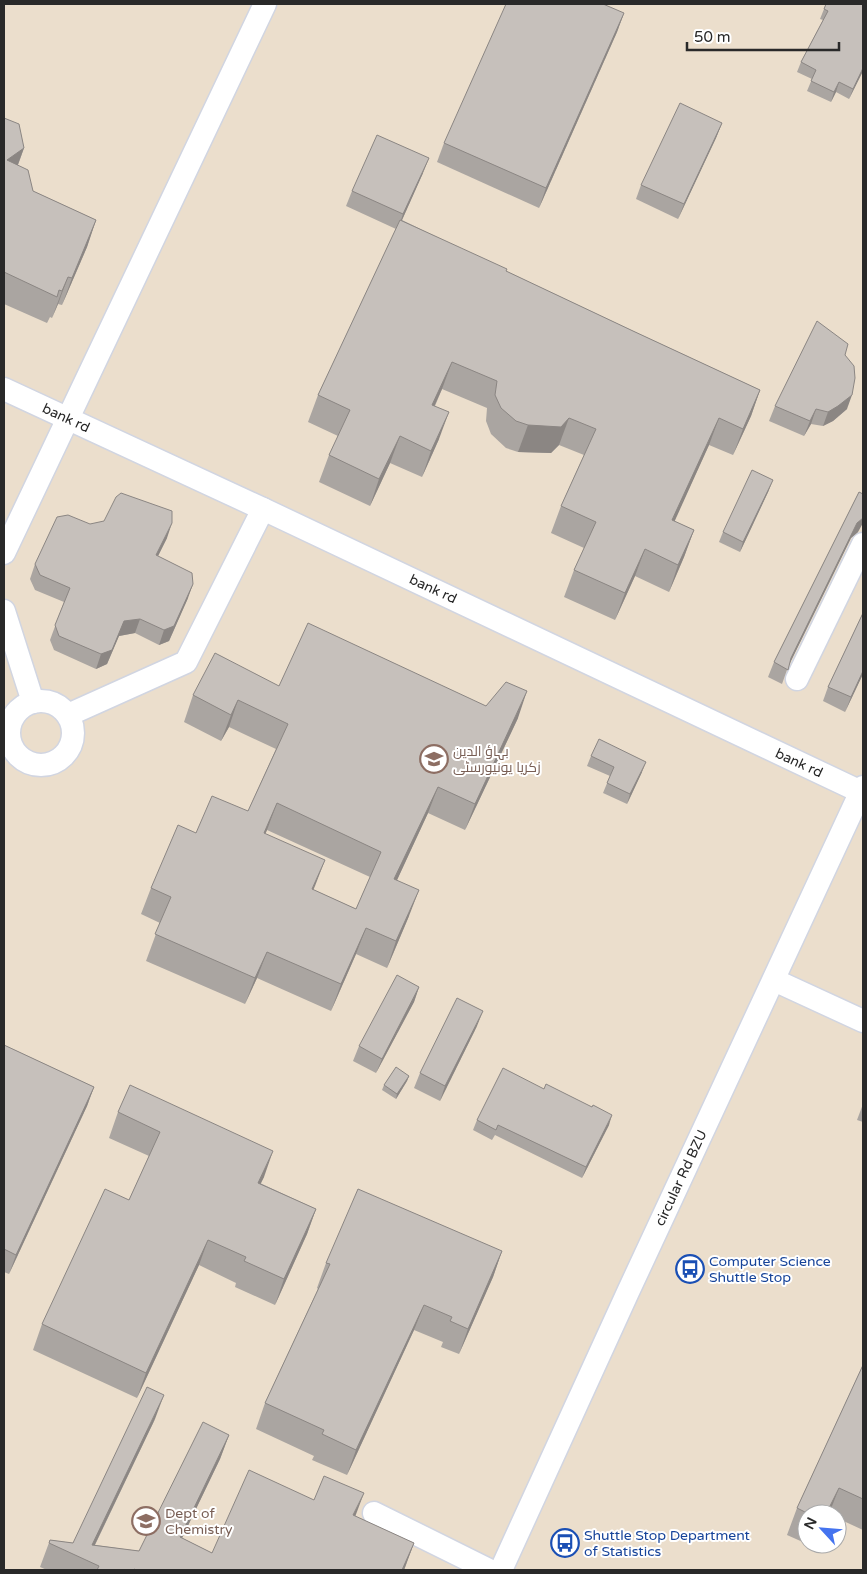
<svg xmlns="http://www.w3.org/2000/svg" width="867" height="1574" viewBox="0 0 867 1574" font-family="'Varela Round',Cairo,sans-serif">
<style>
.education{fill:#ebdecc;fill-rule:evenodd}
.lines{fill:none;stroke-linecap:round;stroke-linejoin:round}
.minor-casing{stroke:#d1d5e1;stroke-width:25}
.minor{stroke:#fff;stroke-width:22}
.wall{fill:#aaa5a1;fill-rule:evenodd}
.shaded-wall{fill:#8b8683}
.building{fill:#c6c0bb;stroke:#8b8683;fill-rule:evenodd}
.labels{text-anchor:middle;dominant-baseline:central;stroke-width:4;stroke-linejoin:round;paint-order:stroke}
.street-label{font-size:14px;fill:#292929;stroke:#fff}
.education-label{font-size:14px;fill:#785e54;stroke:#fff;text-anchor:start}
.transit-label{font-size:14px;fill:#164399;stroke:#fff;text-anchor:start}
</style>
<rect width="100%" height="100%" fill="#ebe3dc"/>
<!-- education -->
<path class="education" d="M4,4H863V1570H4ZM807,1514H837V1544H807Z"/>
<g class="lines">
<defs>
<g id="minor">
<polyline points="4,389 263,509 861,792"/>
<polyline points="4,553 265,4"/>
<polyline points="4,611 33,702"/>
<polyline points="797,679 863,544"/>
<circle cx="41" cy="733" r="32"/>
<polyline points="68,715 186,662 263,509"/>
<polyline points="774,980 863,1021"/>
<polyline points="374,1513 489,1570"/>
<polyline points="501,1570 628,1292 863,787"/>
</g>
</defs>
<!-- minor casing -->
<use href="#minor" class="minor-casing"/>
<!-- minor -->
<use href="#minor" class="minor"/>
</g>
<!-- wall -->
<g class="wall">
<polygon points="826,4 863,71 849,99 836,92 831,102 807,91 812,79 797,72 801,62 823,20 820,19"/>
<polygon points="624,13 617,32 539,208 437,162 444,143"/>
<polygon points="4,118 24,148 18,165 33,191 96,220 87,247 62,305 58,304 52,318 50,317 47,323 4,304"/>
<polygon points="722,123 716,138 678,219 636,199 641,185"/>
<polygon points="423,173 402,220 506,271 633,331 760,390 751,416 733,455 709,445 674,521 694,530 684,557 669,592 635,576 615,620 564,597 574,570 584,548 551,533 561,506 584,455 559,445 551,453 518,452 506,448 491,434 486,421 487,408 442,389 435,406 439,439 422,477 390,463 370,506 319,482 329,455 338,436 308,422 318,395 396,229 346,206 352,191"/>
<polygon points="845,355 847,409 833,421 823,426 811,424 804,436 769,421 775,406"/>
<polygon points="769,490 740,552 719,542 723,532"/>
<polygon points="859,492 858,532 851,538 788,667 782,684 768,677 774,662"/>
<polygon points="90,524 167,538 158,556 188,598 169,641 159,645 135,633 119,636 107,664 96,669 54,650 50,640 64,602 35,590 30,579 35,564"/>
<polygon points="863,613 863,674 845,712 823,701 828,687"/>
<path d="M279,686L486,706L518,718L465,830L428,813L397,880L409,916L387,968L356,954L331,1011L257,978L245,1004L146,961L160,923L141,914L151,888L196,833L248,811L276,749L229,727L221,741L184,722L193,695ZM267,830L370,877L356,909L314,890L265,834Z"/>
<polygon points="591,756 642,772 627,804 603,793 610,776 587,766"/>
<polygon points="419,987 414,1002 376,1073 353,1061 359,1046"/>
<polygon points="477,1026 440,1101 414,1088 420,1073"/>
<polygon points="4,1045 94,1087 87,1106 9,1274 4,1272"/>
<polygon points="409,1076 407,1081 396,1099 382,1090 384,1085"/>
<polygon points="863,1104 863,1122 857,1120"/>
<polygon points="118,1112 264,1177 260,1183 316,1209 307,1234 275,1305 235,1287 236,1283 199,1265 137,1398 33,1350 42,1324 129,1200 149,1156 109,1138"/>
<polygon points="477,1120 609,1125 582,1178 495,1135 492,1140 473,1130"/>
<polygon points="502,1251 493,1277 459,1354 441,1347 443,1342 414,1330 347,1475 312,1460 314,1456 256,1429 265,1403 318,1289 317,1288 326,1263"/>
<polygon points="863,1365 863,1530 837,1518 837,1514 807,1514 807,1544 815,1544 814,1547 787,1535 797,1508"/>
<polygon points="155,1419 95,1545 139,1551 229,1435 220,1459 182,1538 212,1553 314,1500 355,1516 414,1543 404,1570 47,1570 40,1567 50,1540 73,1543"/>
</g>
<!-- shaded-wall -->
<g class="shaded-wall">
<polygon points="624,13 617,32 539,208 546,188"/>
<polygon points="863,68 863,71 849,99 853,89"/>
<polygon points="839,82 836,92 831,102 834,92"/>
<polygon points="722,123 716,138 678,219 684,204"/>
<polygon points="24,148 14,175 7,160"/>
<polygon points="429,158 423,173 398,229 403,214"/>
<polygon points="96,220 87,247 62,305 72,278"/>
<polygon points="68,277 58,304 52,318 62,291"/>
<polygon points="452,362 442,389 423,431 432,405"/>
<polygon points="760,390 751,416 733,455 743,429"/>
<polygon points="852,395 847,409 833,421 823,426 828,412"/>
<polygon points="816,409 811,424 804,436 810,421"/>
<polygon points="449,412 439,439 422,477 431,451"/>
<polygon points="569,418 559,445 551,453 518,452 528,425"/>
<polygon points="719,418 709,445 663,547 672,520"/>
<polygon points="400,436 390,463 370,506 379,479"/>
<polygon points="773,480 769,490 740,552 743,542"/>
<polygon points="863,518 863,523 858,532 851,538 787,669 791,658 857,523"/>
<polygon points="172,523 167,538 151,570 156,555"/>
<polygon points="694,530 684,557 669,592 678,565"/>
<polygon points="645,549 635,576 615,620 625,593"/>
<polygon points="193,584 188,598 169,641 159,645 164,630"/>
<polygon points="140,619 135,633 119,636 107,664 96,669 101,654 124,621"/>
<polygon points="863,671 863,674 845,712 851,697"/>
<polygon points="527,691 518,718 465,830 475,804"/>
<polygon points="238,700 229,727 221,741 231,715"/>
<polygon points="646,762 642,772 627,804 630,794"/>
<polygon points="438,787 428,813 385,906 394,879"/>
<polygon points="277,803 267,830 254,860 264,833"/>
<polygon points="325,860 315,886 302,916 312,889"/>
<polygon points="419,890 409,916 387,968 396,941"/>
<polygon points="366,928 356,954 331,1011 341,984"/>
<polygon points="267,952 257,978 245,1004 255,978"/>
<polygon points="419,987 414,1002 376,1073 382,1059"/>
<polygon points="483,1011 477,1026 440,1101 445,1086"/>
<polygon points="409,1076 407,1081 396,1099 397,1094"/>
<polygon points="94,1087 87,1106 9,1274 16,1255"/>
<polygon points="612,1115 609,1125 582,1178 586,1167"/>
<polygon points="273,1151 264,1177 249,1208 258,1183"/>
<polygon points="316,1209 307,1234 275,1305 284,1279"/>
<polygon points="208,1240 199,1265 137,1398 146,1373"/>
<polygon points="502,1251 493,1277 459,1354 468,1329"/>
<polygon points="424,1305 414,1330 347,1475 356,1450"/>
<polygon points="164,1395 155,1419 87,1561 92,1545"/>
<polygon points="229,1435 220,1459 171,1561 180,1537"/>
<polygon points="839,1488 829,1514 826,1514"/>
<polygon points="364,1493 355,1517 353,1515"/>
<polygon points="414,1543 404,1570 402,1570"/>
</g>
<!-- building -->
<g class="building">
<polygon points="506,4 603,4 624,13 546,188 444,143"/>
<polygon points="826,4 863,4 863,68 853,89 839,82 834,92 811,81 816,70 801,62 828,11 824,9"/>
<polygon points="680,103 722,123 684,204 641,185"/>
<polygon points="4,118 19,124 24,148 7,160 28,170 33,191 96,220 72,278 68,277 62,291 59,290 57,297 4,272"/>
<polygon points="377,135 429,158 403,214 352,191"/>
<polygon points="400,220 507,269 506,271 633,331 760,390 743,429 719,418 672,520 694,530 678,565 645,549 625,593 574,570 596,522 561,506 596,429 569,418 561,427 528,425 516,421 501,408 495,395 497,381 452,362 432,405 449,412 431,451 400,436 379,479 329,455 350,410 318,395"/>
<polygon points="817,321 848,344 845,355 854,366 855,378 852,395 838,406 828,412 816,409 810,421 775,406"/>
<polygon points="752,470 773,480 743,542 723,532"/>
<polygon points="859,492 863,494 863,518 857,523 791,658 788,670 774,662"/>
<polygon points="121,493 172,511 172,523 156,555 192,573 193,584 174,626 164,630 140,619 124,621 112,650 101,654 59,636 55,625 70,588 40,575 35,564 57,517 68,515 90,524 104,521 116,497"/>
<polygon points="863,613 863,671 851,697 828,687"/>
<path d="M308,623L486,706L506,682L527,691L475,804L438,787L394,879L419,890L396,941L366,928L341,984L267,952L255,978L155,934L171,897L151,888L178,825L196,833L212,796L248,811L288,724L238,700L231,715L193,695L215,653L279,686ZM277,803L381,852L356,909L312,889L325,860L264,833Z"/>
<polygon points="599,739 646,762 630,794 607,783 614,767 591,756"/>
<polygon points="397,975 419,987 382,1059 359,1046"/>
<polygon points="457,998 483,1011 445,1086 420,1073"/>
<polygon points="4,1045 94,1087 16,1255 4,1249"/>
<polygon points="396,1067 409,1076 397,1094 384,1085"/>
<polygon points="503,1068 544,1089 546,1084 592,1107 593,1105 612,1115 586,1167 498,1125 496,1130 477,1120"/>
<polygon points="130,1085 273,1151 258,1183 316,1209 284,1279 244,1261 246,1257 208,1240 146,1373 42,1324 105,1189 129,1200 160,1132 118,1112"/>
<polygon points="358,1189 502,1251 468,1329 450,1321 452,1317 424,1305 356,1450 322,1434 324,1430 265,1403 330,1264 326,1263"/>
<polygon points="863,1365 863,1499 839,1488 826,1514 809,1514 797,1508"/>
<polygon points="147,1387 164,1395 92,1545 139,1551 203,1422 229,1435 180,1537 212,1553 249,1470 314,1500 324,1476 364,1493 353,1515 414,1543 402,1570 136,1570 134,1569 133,1570 97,1570 99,1566 49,1543 50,1540 73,1543"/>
</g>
<!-- icons -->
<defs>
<symbol id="university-ring" viewBox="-11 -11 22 22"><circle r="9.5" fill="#fff" stroke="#8d6e63" stroke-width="1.5"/><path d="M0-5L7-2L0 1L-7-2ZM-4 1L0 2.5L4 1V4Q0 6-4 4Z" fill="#8d6e63"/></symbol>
<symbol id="bus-ring" viewBox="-11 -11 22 22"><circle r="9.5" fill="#fff" stroke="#1a4fb4" stroke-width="1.5"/><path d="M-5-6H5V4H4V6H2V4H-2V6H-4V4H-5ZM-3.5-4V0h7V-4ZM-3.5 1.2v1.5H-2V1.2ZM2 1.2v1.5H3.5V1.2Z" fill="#1a4fb4"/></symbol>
<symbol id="school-ring" viewBox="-11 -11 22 22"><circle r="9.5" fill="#fff" stroke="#8d6e63" stroke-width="1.5"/><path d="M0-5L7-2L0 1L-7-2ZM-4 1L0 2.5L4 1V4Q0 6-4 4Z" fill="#8d6e63"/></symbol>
</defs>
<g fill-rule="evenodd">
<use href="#university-ring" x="418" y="743" width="32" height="32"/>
<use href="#bus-ring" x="674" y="1253" width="32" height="32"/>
<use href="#school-ring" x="130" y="1505" width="32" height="32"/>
<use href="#bus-ring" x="549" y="1527" width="32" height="32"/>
</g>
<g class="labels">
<!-- street labels -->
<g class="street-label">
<text transform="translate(66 418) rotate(25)">bank rd</text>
<text transform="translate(433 589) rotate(25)">bank rd</text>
<text transform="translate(799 763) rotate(25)">bank rd</text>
<text transform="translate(681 1178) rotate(-65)">circular Rd BZU</text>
</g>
<!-- education labels -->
<g class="education-label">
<text x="453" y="751">بہاؤ الدین<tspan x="453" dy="16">زکریا یونیورسٹی</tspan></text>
<text x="165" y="1513">Dept of<tspan x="165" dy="16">Chemistry</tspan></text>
</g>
<!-- transit labels -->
<g class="transit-label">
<text x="709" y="1261">Computer Science<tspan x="709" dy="16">Shuttle Stop</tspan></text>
<text x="584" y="1535">Shuttle Stop Department<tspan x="584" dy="16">of Statistics</tspan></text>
</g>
</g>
<!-- border -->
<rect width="867" height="1574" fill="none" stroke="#292929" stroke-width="10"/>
<!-- north arrow -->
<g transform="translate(822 1529) rotate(296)"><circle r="24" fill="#ffffff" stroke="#a9a9a9"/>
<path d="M0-4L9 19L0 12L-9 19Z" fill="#4473ef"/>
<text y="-8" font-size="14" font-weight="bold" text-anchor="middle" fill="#292929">N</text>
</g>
<!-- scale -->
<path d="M687 42v8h152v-8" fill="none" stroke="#292929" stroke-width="2.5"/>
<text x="694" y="42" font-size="15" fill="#292929" stroke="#ffffff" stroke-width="4" paint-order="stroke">50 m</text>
</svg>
